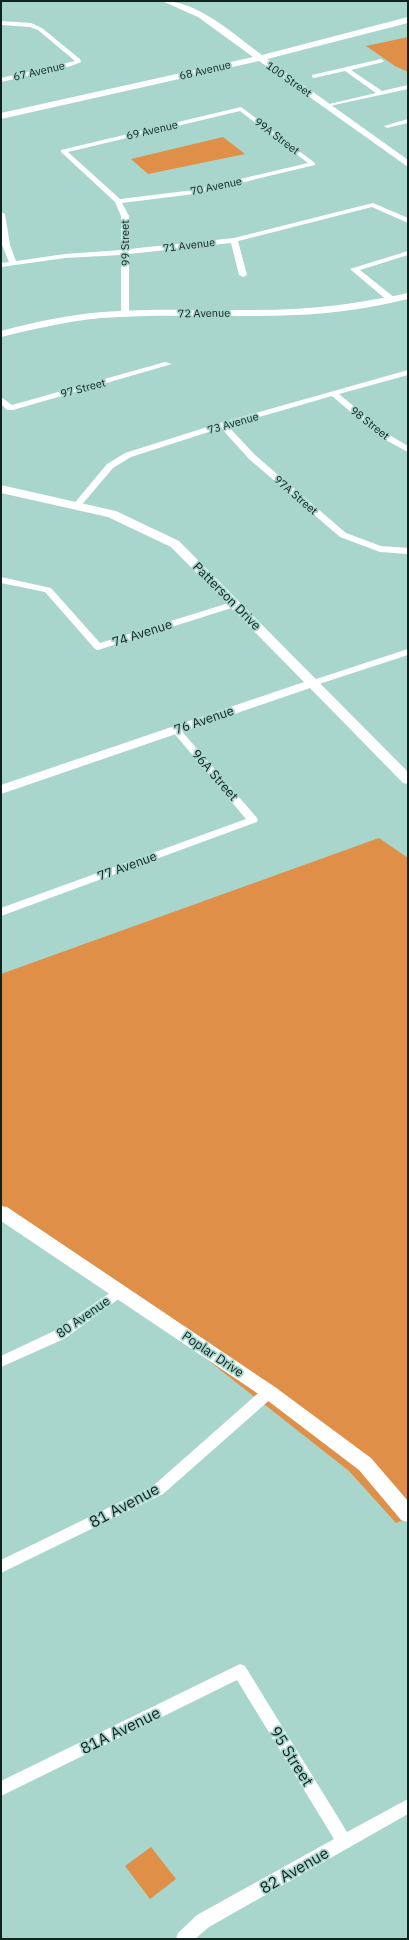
<svg xmlns="http://www.w3.org/2000/svg" width="409" height="1940" viewBox="0 0 409 1940" font-family="'IBM Plex Sans',sans-serif">
<style>
.green{fill:#df8f47}
.lines{fill:none;stroke-linecap:round;stroke-linejoin:round}
.street{fill:#fff;fill-rule:evenodd}
.secondary{fill:#fff;fill-rule:evenodd}
.labels{text-anchor:middle;dominant-baseline:central;stroke-width:3.5;stroke-linejoin:round;paint-order:stroke}
.far-street-label{font-size:11px;fill:#11231f;stroke:#a8d6cd}
.street-label{font-size:13px;fill:#11231f;stroke:#a8d6cd}
.near-street-label{font-size:16px;fill:#11231f;stroke:#a8d6cd}
</style>
<rect width="100%" height="100%" fill="#a8d6cd"/>
<!-- green -->
<g class="green">
<polygon points="408,37 408,72 395,66 366,46"/>
<polygon points="223,137 245,154 148,174 131,159"/>
<polygon points="379,838 408,858 408,1518 396,1523 349,1471 120,1291 1,1212 1,974"/>
<polygon points="151,1847 176,1879 150,1899 125,1866"/>
</g>
<g class="lines">
<!-- street -->
<g class="street">
<polygon points="1,21 31,23 42,28 80,59 81,62 71,66 1,82 1,78 75,61 38,30 30,27 1,25"/>
<polygon points="381,59 384,61 383,62 351,70 382,91 408,85 408,89 325,107 325,105 376,93 345,71 314,78 312,77 312,75"/>
<path d="M241,107L315,163V165L194,194L122,203L129,216V249L234,238L373,203L408,218V223L372,207L238,241L247,275L243,277L239,275L231,243L129,254V314L125,316L121,314V255L65,258L1,267V263L9,262L2,245L1,212L5,214L10,245L16,261L65,254L121,250V216L115,202L61,152V150ZM240,111L308,163L194,190L120,199L68,152Z"/>
<polygon points="408,119 408,123 387,128 384,126"/>
<polygon points="408,251 408,255 360,270 395,298 395,302 389,302 350,269"/>
<polygon points="165,362 172,364 13,410 7,410 1,404 1,397 12,405"/>
<polygon points="408,370 408,375 339,394 386,433 408,446 408,452 380,437 332,396 228,426 255,455 346,533 381,546 408,548 408,554 380,552 340,537 249,459 221,428 131,457 113,468 79,508 76,509 72,506 107,464 125,453 220,423"/>
<polygon points="1,577 51,588 100,643 232,602 235,601 240,604 238,606 98,650 95,649 45,592 1,583"/>
<polygon points="408,649 408,655 316,685 313,686 308,683 310,681"/>
<polygon points="176,727 179,728 257,818 258,820 257,822 1,916 1,908 246,819 173,732 171,730 173,728"/>
<polygon points="120,1286 124,1287 126,1291 124,1295 64,1339 1,1367 1,1356 54,1331"/>
<polygon points="269,1387 274,1388 276,1392 274,1396 163,1494 1,1573 1,1560 153,1486 264,1388"/>
<polygon points="240,1664 245,1666 347,1832 408,1799 408,1814 209,1927 195,1939 176,1939 178,1933 197,1915 334,1839 237,1680 1,1796 1,1781"/>
</g>
<!-- secondary -->
<g class="secondary">
<path d="M162,1C199,1 233,34 262,55L408,17V23L267,59L408,160V167L259,61L1,119V113L253,57L198,17Z"/>
<path d="M408,293V299C370,308 333,314 294,315C230,318 166,313 102,318C68,321 34,329 1,337V331C34,322 68,315 102,312C166,307 230,312 294,309C333,307 370,301 408,293Z"/>
<polygon points="1,485 116,511 179,541 408,772 408,784 403,783 310,688 1,794 1,785 304,682 171,547 108,517 1,493"/>
<polygon points="1,1206 7,1207 275,1387 371,1458 408,1501 408,1522 401,1520 359,1470 263,1397 1,1221"/>
</g>
</g>
<g class="labels">
<!-- far-street labels -->
<g class="far-street-label">
<text transform="translate(205 70) rotate(-13)">68 Avenue</text>
<text transform="translate(39 71) rotate(-13)">67 Avenue</text>
<text transform="translate(289 79) rotate(35)">100 Street</text>
<text transform="translate(152 130) rotate(-13)">69 Avenue</text>
<text transform="translate(277 136) rotate(37)">99A Street</text>
<text transform="translate(216 186) rotate(-12)">70 Avenue</text>
<text transform="translate(125 243) rotate(-91)">99 Street</text>
<text transform="translate(189 245) rotate(-7)">71 Avenue</text>
<text transform="translate(204 313) rotate(-1)">72 Avenue</text>
<text transform="translate(83 388) rotate(-15)">97 Street</text>
<text transform="translate(233 423) rotate(-16)">73 Avenue</text>
<text transform="translate(370 423) rotate(38)">98 Street</text>
<text transform="translate(296 495) rotate(41)">97A Street</text>
</g>
<!-- street labels -->
<g class="street-label">
<text transform="translate(227 596) rotate(45)">Patterson Drive</text>
<text transform="translate(142 633) rotate(-18)">74 Avenue</text>
<text transform="translate(204 720) rotate(-19)">76 Avenue</text>
<text transform="translate(215 775) rotate(49)">96A Street</text>
<text transform="translate(127 866) rotate(-20)">77 Avenue</text>
<text transform="translate(83 1317) rotate(-35)">80 Avenue</text>
<text transform="translate(213 1354) rotate(34)">Poplar Drive</text>
</g>
<!-- near-street labels -->
<g class="near-street-label">
<text transform="translate(124 1505) rotate(-28)">81 Avenue</text>
<text transform="translate(120 1730) rotate(-26)">81A Avenue</text>
<text transform="translate(292 1756) rotate(58)">95 Street</text>
<text transform="translate(294 1870) rotate(-30)">82 Avenue</text>
</g>
</g>
<!-- border -->
<rect width="409" height="1940" fill="none" stroke="#11231f" stroke-width="4"/>
</svg>
